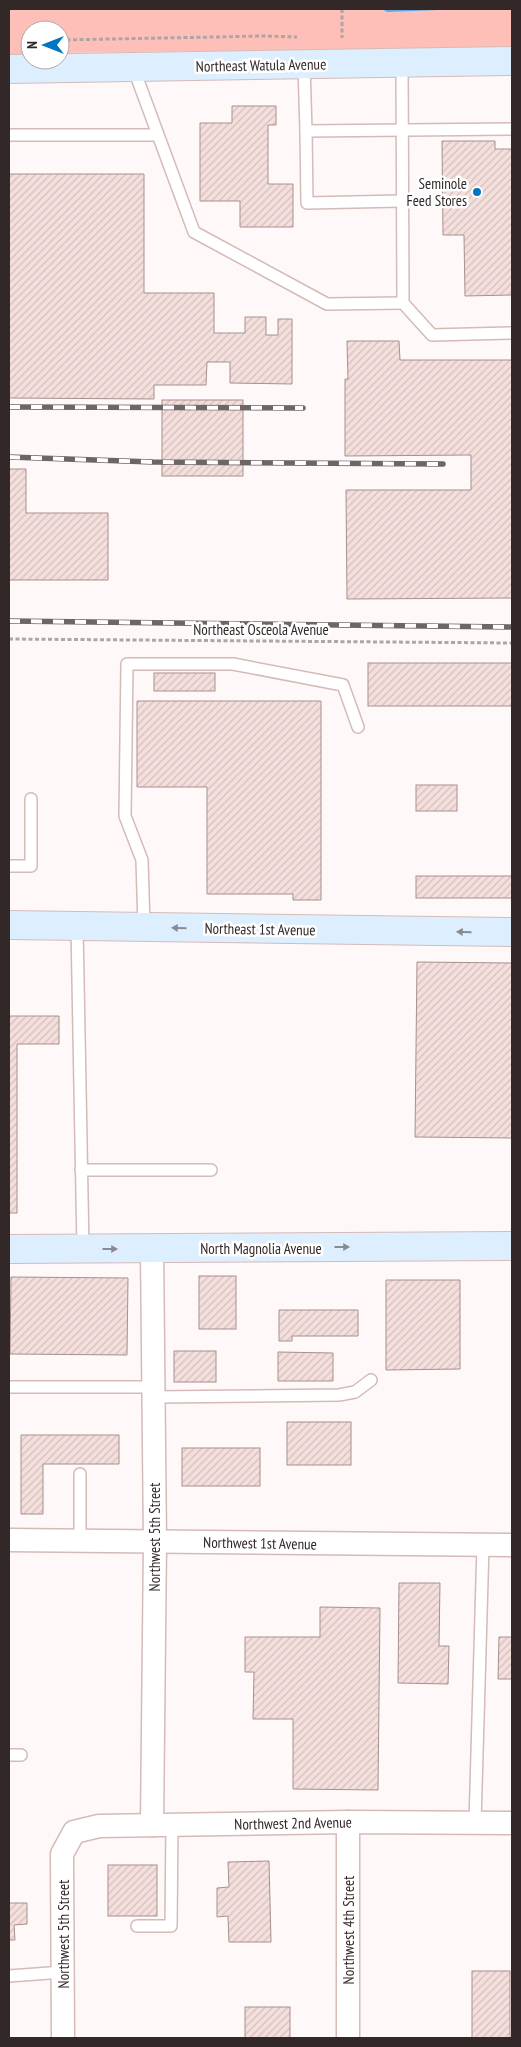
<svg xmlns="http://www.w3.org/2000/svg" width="521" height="2047" viewBox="0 0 521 2047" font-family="'PT Sans Narrow',sans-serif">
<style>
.park{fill:#ffbfb9}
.water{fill:url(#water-waves)}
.building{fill:url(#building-hatch);stroke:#a7908d}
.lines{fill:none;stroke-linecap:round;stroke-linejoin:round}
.lane-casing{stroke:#d4bbb8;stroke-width:14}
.street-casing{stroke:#d4bbb8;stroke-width:25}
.secondary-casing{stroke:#d4bbb8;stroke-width:30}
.path{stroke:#ada6a5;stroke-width:3;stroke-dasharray:4 2.5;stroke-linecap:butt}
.lane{stroke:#fff;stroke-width:11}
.street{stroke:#fff;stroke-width:22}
.secondary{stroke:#ddeefe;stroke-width:28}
.rail-casing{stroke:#6e6665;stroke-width:5.5}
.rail{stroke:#fff;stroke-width:4;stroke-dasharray:11;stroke-linecap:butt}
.oneway{fill:#888b92}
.poi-dot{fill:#0076c0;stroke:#fff;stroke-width:2}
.labels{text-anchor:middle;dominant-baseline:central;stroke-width:5;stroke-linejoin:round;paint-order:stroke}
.street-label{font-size:15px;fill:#322827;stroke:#fff}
.poi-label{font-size:15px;fill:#322827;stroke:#fff;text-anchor:end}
</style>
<defs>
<pattern id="water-waves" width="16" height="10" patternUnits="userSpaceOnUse" patternTransform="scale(1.25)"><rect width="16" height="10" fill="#5daaeb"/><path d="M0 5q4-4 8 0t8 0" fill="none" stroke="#4d8abe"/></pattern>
<pattern id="building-hatch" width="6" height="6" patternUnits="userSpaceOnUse" patternTransform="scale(1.25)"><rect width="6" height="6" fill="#f5dfdc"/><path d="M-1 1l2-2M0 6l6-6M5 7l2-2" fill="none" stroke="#d2bfbd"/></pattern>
</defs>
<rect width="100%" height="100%" fill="#fef9f8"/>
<!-- park -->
<polygon class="park" points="9,9 512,9 512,47 60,53 60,30 30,30 30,54 9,54"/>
<!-- water -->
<polygon class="water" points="382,9 465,9 387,12"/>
<!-- building -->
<g class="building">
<polygon points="232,106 276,106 276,125 268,125 268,184 293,184 293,227 240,227 240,201 200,201 200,123 232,123"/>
<polygon points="442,141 495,141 495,149 512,149 512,295 465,296 464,235 443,235"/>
<polygon points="9,174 144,174 144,293 214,293 214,333 245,333 245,317 266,317 266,335 278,335 278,319 292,319 292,384 230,383 230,362 207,362 206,385 154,385 154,399 9,398"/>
<polygon points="347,341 399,341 400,360 512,360 512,598 347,599 346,490 471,490 471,455 345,456 345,379 348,379"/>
<rect x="162" y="400" width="81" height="76"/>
<polygon points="9,469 26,469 26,513 108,513 108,580 9,580"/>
<rect x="368" y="663" width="144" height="43"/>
<rect x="154" y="673" width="61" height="18"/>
<polygon points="137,701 321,701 321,900 293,900 293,894 207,894 207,787 137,787"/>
<rect x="416" y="785" width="41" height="26"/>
<rect x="416" y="876" width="96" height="22"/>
<polygon points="417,962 512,963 512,1138 415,1137"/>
<polygon points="9,1016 59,1016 59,1044 17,1044 17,1213 9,1213"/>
<rect x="199" y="1276" width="37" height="53"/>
<polygon points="11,1277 128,1278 127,1355 10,1354"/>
<polygon points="386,1280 460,1280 460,1369 386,1370"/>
<polygon points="279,1310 358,1310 358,1336 292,1336 292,1341 279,1341"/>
<rect x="174" y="1351" width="42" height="31"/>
<polygon points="278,1352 333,1353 333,1381 278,1381"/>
<rect x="287" y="1422" width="64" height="43"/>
<polygon points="21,1435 119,1435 119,1464 43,1464 43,1514 21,1514"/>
<rect x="182" y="1448" width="78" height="38"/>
<polygon points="399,1583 440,1583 439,1646 449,1646 448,1684 398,1683"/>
<polygon points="320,1607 380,1608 378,1790 293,1789 293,1719 253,1719 254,1672 245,1672 245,1637 320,1637"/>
<polygon points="499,1637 512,1637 512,1679 498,1679"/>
<polygon points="269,1861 271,1942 229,1942 228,1916 217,1917 217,1888 229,1887 228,1862"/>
<rect x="108" y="1865" width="49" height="51"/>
<polygon points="9,1903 27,1903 27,1924 14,1925 15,1940 9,1940"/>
<rect x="472" y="1971" width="38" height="67"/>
<rect x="245" y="2007" width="45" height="31"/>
</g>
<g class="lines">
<defs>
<g id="lane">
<polyline points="402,63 403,303 432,335 512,333"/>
<polyline points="304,65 306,131 512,129"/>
<polyline points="133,67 194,232 327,304 403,303"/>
<polyline points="306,131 307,203 401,201"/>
<polyline points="9,135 157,135"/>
<polyline points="9,866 31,866 31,799"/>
<polyline points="77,926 83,1249"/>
<polyline points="144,927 142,860 125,816 127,664 233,664 343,685 358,727"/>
<polyline points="81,1170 211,1170"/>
<polyline points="9,1387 154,1387"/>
<polyline points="154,1397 339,1395 355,1392 371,1380"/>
<polyline points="80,1474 80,1541"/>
<polyline points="9,1755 21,1755"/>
<polyline points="475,1823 483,1545"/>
<polyline points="137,1926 171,1926 172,1825"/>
<polyline points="9,1976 63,1972"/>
</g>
<g id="street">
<polyline points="152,1249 155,1542 152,1825"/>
<polyline points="9,1540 512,1545"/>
<polyline points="348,1822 348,2038"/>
<polyline points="63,2038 62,1854 74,1832 99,1826 348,1822 512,1823"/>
</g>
<g id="secondary">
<polyline points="9,69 512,61"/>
<polyline points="9,925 512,932"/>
<polyline points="9,1249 512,1246"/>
</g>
</defs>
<!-- lane casing -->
<use href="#lane" class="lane-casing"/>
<!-- street casing -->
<use href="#street" class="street-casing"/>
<!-- secondary casing -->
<use href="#secondary" class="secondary-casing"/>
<!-- path -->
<g class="path">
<polyline points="342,9 342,38"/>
<polyline points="60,40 265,36 297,37"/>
<polyline points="9,639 512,643"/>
</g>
<!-- lane -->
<use href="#lane" class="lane"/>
<!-- street -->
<use href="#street" class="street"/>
<!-- secondary -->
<use href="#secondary" class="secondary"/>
<defs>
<g id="rail">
<polyline points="9,407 303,408"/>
<polyline points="9,457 153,462 443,464"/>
<polyline points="9,621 512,627"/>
</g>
</defs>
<!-- rail casing -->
<use href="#rail" class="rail-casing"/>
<!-- rail -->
<use href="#rail" class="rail"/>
</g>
<!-- one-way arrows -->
<defs><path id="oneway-solid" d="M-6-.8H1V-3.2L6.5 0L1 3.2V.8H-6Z" transform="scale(1.25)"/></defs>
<g class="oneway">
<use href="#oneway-solid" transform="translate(179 928) rotate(-179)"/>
<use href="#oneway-solid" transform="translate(464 932) rotate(-179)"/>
<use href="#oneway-solid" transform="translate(342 1247)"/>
<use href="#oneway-solid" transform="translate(110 1249)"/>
</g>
<!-- markers -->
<circle class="poi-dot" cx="477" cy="192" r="5"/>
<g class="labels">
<!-- street labels -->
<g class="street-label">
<text transform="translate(261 65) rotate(-1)">Northeast Watula Avenue</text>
<text x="261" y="629">Northeast Osceola Avenue</text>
<text transform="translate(260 929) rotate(1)">Northeast 1st Avenue</text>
<text x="261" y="1248">North Magnolia Avenue</text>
<text transform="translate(154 1537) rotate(-90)">Northwest 5th Street</text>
<text transform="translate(260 1543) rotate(1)">Northwest 1st Avenue</text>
<text transform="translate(293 1823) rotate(-1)">Northwest 2nd Avenue</text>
<text transform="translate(348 1930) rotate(-90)">Northwest 4th Street</text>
<text transform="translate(63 1934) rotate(-90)">Northwest 5th Street</text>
</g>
<!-- poi labels -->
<g class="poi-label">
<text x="467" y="183">Seminole<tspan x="467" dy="17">Feed Stores</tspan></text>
</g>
</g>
<!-- border -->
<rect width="521" height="2047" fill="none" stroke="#322827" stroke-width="20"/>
<!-- north arrow -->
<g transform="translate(45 45) rotate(270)"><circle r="24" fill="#ffffff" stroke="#ada9a9"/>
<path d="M0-4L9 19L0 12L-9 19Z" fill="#0076c0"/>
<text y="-8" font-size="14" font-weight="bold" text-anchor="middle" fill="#322827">N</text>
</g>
</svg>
